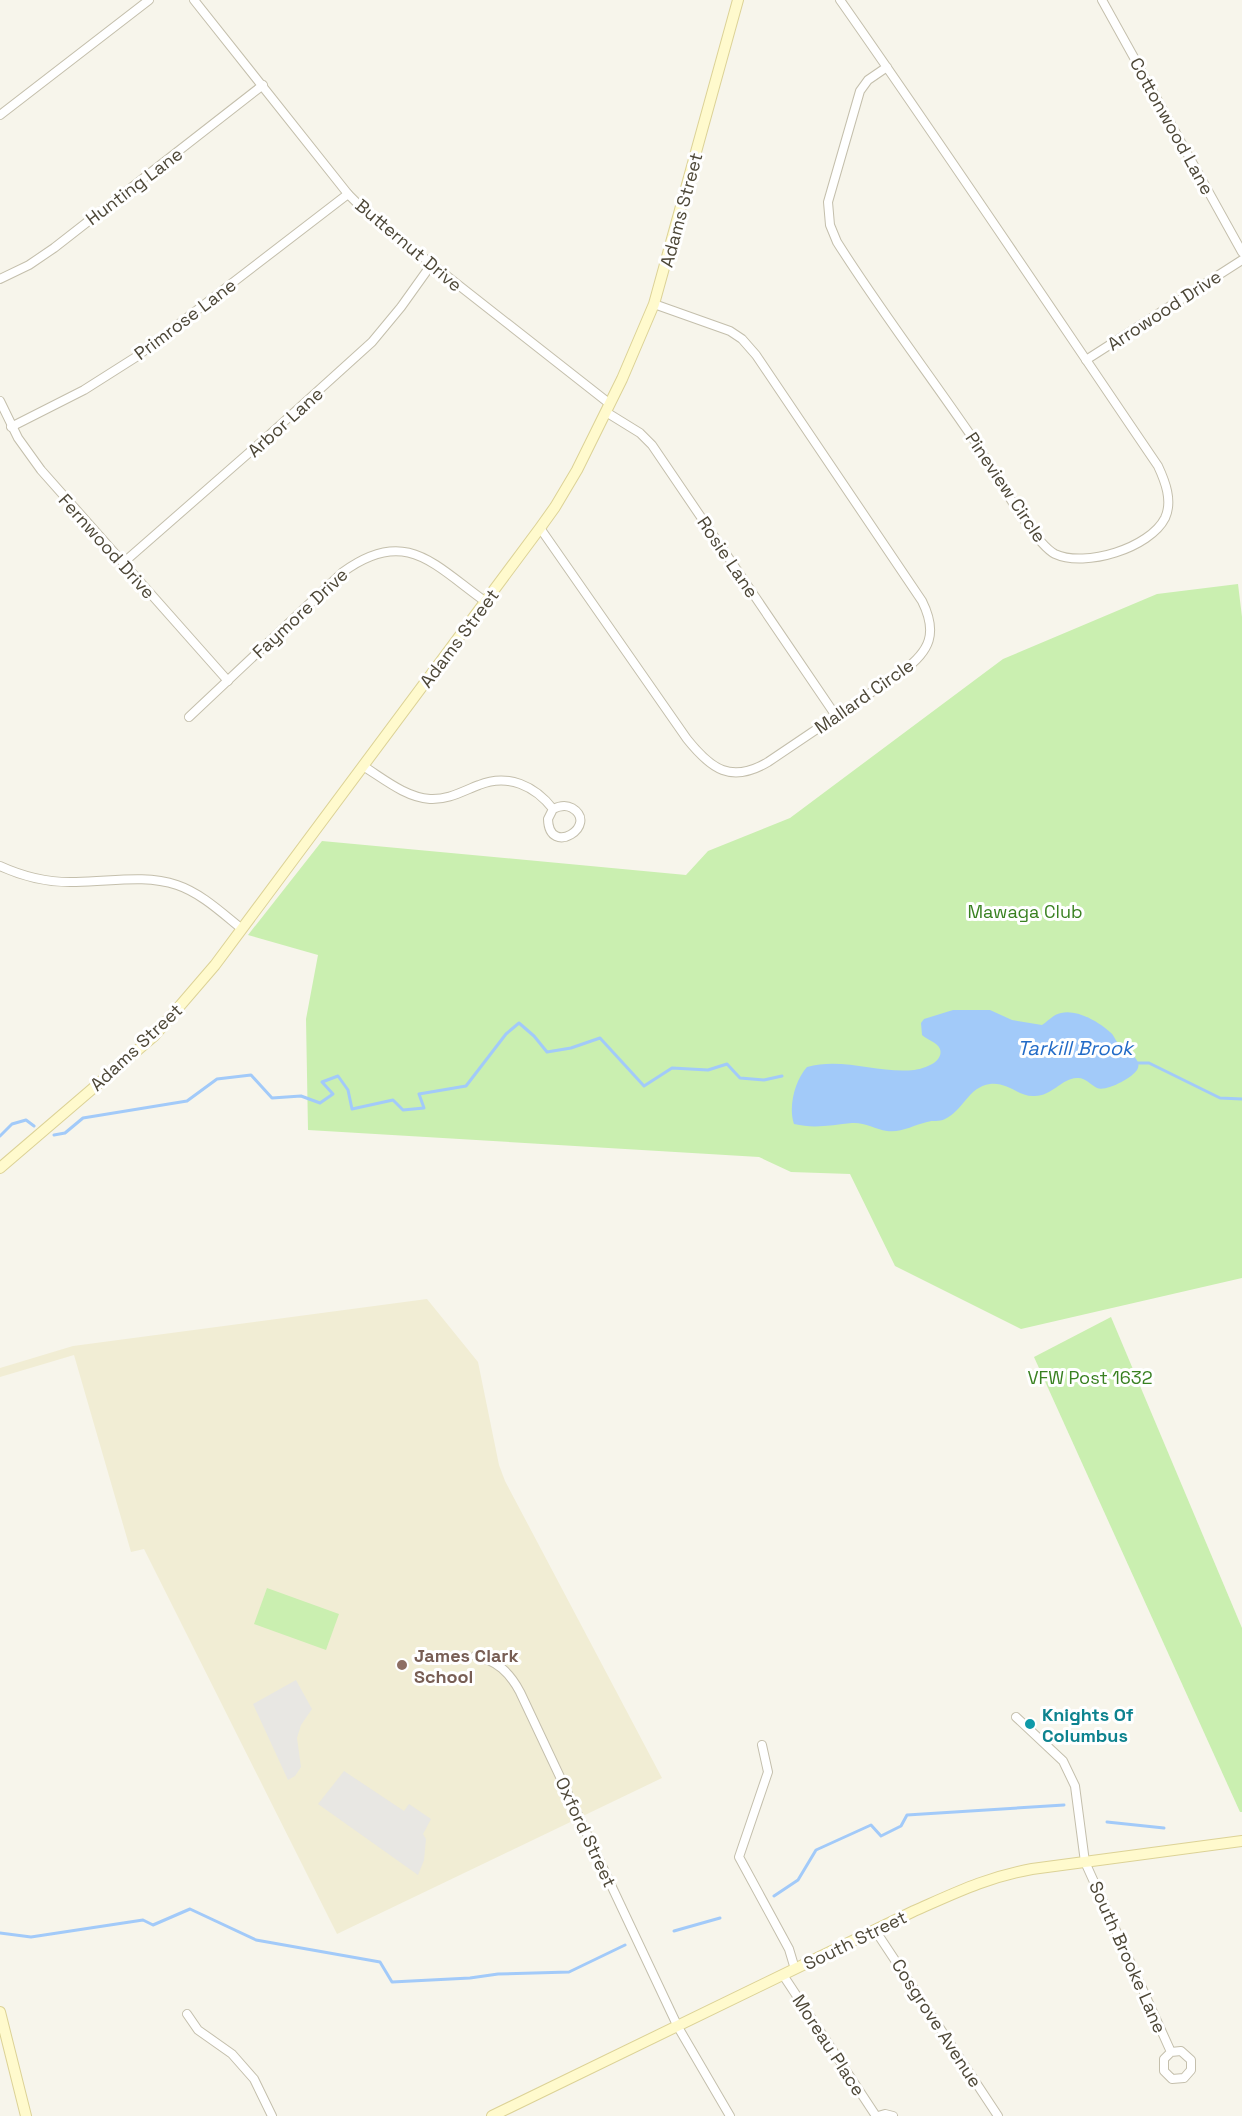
<svg xmlns="http://www.w3.org/2000/svg" width="1242" height="2116" viewBox="0 0 1242 2116" font-family="'Space Grotesk',sans-serif">
<style>
.education{fill:#f1edd4}
.green{fill:#caefb0}
.parking{fill:#e8e7e3}
.water{fill:#a2caf9}
.lines{fill:none;stroke-linecap:round;stroke-linejoin:round}
.stream{stroke:#a2caf9;stroke-width:3}
.street-casing{stroke:#c4bfac;stroke-width:10}
.secondary-casing{stroke:#dcd296;stroke-width:12}
.street{stroke:#fff;stroke-width:8}
.secondary{stroke:#fffacd;stroke-width:10}
.education-dot{fill:#8d6e63;stroke:#fff;stroke-width:2}
.culture-dot{fill:#0f9aa8;stroke:#fff;stroke-width:2}
.labels{text-anchor:middle;dominant-baseline:central;stroke-width:6;stroke-linejoin:round;paint-order:stroke}
.street-label{font-size:18px;fill:#4d4737;stroke:#fff}
.park-label{font-size:18px;fill:#398121;stroke:#fff}
.education-label{font-size:18px;font-weight:bold;fill:#785e54;stroke:#fff;text-anchor:start}
.culture-label{font-size:18px;font-weight:bold;fill:#0d838f;stroke:#fff;text-anchor:start}
.water-label{font-size:20px;font-style:italic;fill:#226bc7;stroke:#fff}
</style>
<rect width="100%" height="100%" fill="#f7f5eb"/>
<!-- education -->
<polygon class="education" points="427,1299 478,1362 499,1465 505,1481 662,1778 337,1934 144,1549 131,1552 74,1355 0,1377 0,1368 73,1346"/>
<!-- green -->
<g class="green">
<polygon points="1238,584 1242,617 1242,1278 1021,1329 895,1266 850,1174 791,1172 759,1157 308,1130 306,1019 318,955 248,935 322,841 686,875 708,851 790,818 1003,659 1157,594"/>
<polygon points="1111,1317 1242,1628 1242,1812 1240,1812 1034,1357"/>
<polygon points="267,1588 339,1614 326,1650 254,1624"/>
</g>
<!-- parking -->
<g class="parking">
<polygon points="296,1680 312,1709 301,1725 297,1738 301,1767 295,1776 288,1780 253,1704"/>
<polygon points="344,1771 404,1811 409,1804 431,1819 423,1834 426,1839 424,1860 418,1875 318,1804"/>
</g>
<!-- water -->
<path class="water" d="M953,1010H990L1012,1020L1042,1025C1048,1021 1054,1014 1061,1013C1077,1009 1099,1022 1110,1032C1114,1035 1115,1040 1118,1043C1124,1051 1144,1058 1137,1070C1132,1078 1106,1092 1097,1088C1091,1085 1085,1077 1077,1078C1060,1079 1052,1097 1033,1096C1018,1096 1008,1082 990,1084C968,1087 963,1111 945,1119C939,1122 933,1120 927,1122C914,1125 901,1133 887,1131C875,1129 864,1122 852,1123C832,1125 814,1129 794,1124C788,1107 795,1080 807,1067C843,1057 880,1074 914,1070C924,1069 944,1062 940,1049C937,1042 927,1040 922,1035L921,1023L924,1019Z"/>
<g class="lines">
<!-- stream -->
<g class="stream">
<polyline points="1134,1063 1149,1063 1220,1098 1242,1099"/>
<polyline points="54,1135 65,1133 83,1118 187,1101 217,1079 251,1075 272,1098 301,1096 320,1103 333,1094 322,1082 338,1076 348,1090 352,1109 393,1100 403,1110 424,1108 419,1094 466,1086 506,1034 519,1023 534,1036 547,1052 571,1048 600,1038 644,1086 672,1068 708,1070 727,1064 740,1078 764,1080 782,1076"/>
<polyline points="0,1136 12,1124 26,1120 34,1126"/>
<polyline points="1107,1822 1164,1828"/>
<polyline points="774,1896 798,1880 816,1850 871,1825 881,1836 901,1826 907,1815 1064,1805"/>
<polyline points="674,1931 720,1918"/>
<polyline points="0,1933 31,1937 143,1920 153,1925 190,1909 256,1940 380,1962 392,1982 470,1978 498,1974 569,1972 625,1945"/>
</g>
<defs>
<g id="street">
<polyline points="194,0 348,194 368,214 610,404"/>
<path d="M840,0C948,154 1052,310 1158,466C1165,481 1173,501 1165,518C1150,548 1085,568 1055,554C1033,543 990,464 974,440C929,374 880,310 837,242L830,225L828,202L860,91L868,80L887,67"/>
<polyline points="1102,0 1242,252"/>
<polyline points="0,115 149,0"/>
<polyline points="0,279 29,265 54,248 263,85"/>
<polyline points="1086,360 1242,260"/>
<polyline points="0,401 18,438 41,470 228,681"/>
<polyline points="606,412 640,433 652,445 836,716"/>
<polyline points="11,427 84,390 136,357 348,194"/>
<path d="M540,528L687,739C711,769 731,784 768,762L903,671C930,651 938,633 922,601L756,355L742,339L730,331L654,304"/>
<polyline points="123,563 267,437 372,342 401,307 431,265"/>
<path d="M189,717L343,572C406,526 434,565 486,602"/>
<path d="M363,766C384,779 405,797 430,799C448,800 463,791 479,785C508,773 535,786 553,809C559,806 565,804 572,808C600,825 549,858 548,819L553,809"/>
<path d="M0,866C24,877 50,883 76,882C110,882 144,874 177,885C201,893 222,913 242,929"/>
<path d="M475,1656C497,1660 510,1673 520,1692L678,2027L730,2116"/>
<polyline points="1016,1717 1063,1761 1075,1786 1085,1862 1171,2052 1164,2059 1164,2071 1172,2079 1184,2078 1191,2070 1191,2060 1181,2051 1171,2052"/>
<polyline points="762,1745 768,1772 739,1857 789,1949 795,1969"/>
<polyline points="875,1930 998,2116"/>
<polyline points="783,1975 876,2116"/>
<polyline points="187,2014 198,2030 232,2054 254,2079 272,2116"/>
<polyline points="878,2116 885,2114 893,2116"/>
</g>
<g id="secondary">
<polyline points="0,1168 154,1036 215,965 540,528 555,507 577,470 622,379 654,304 738,0"/>
<polyline points="0,2012 26,2116"/>
<path d="M492,2116L914,1911C955,1893 987,1877 1032,1869L1242,1841"/>
</g>
</defs>
<!-- street casing -->
<use href="#street" class="street-casing"/>
<!-- secondary casing -->
<use href="#secondary" class="secondary-casing"/>
<!-- street -->
<use href="#street" class="street"/>
<!-- secondary -->
<use href="#secondary" class="secondary"/>
</g>
<!-- markers -->
<circle class="education-dot" cx="402" cy="1665" r="6"/>
<circle class="culture-dot" cx="1030" cy="1724" r="6"/>
<g class="labels">
<!-- street labels -->
<g class="street-label">
<text transform="translate(1172 126) rotate(61)">Cottonwood Lane</text>
<text transform="translate(134 186) rotate(-37)">Hunting Lane</text>
<text transform="translate(681 210) rotate(-75)">Adams Street</text>
<text transform="translate(409 245) rotate(40)">Butternut Drive</text>
<text transform="translate(1164 310) rotate(-33)">Arrowood Drive</text>
<text transform="translate(185 319) rotate(-37)">Primrose Lane</text>
<text transform="translate(285 422) rotate(-42)">Arbor Lane</text>
<text transform="translate(1006 487) rotate(56)">Pineview Circle</text>
<text transform="translate(107 546) rotate(48)">Fernwood Drive</text>
<text transform="translate(728 557) rotate(56)">Rosie Lane</text>
<text transform="translate(300 613) rotate(-43)">Faymore Drive</text>
<text transform="translate(459 638) rotate(-53)">Adams Street</text>
<text transform="translate(864 696) rotate(-35)">Mallard Circle</text>
<text transform="translate(136 1047) rotate(-43)">Adams Street</text>
<text transform="translate(586 1832) rotate(65)">Oxford Street</text>
<text transform="translate(855 1940) rotate(-26)">South Street</text>
<text transform="translate(1128 1957) rotate(66)">South Brooke Lane</text>
<text transform="translate(937 2023) rotate(57)">Cosgrove Avenue</text>
<text transform="translate(829 2045) rotate(57)">Moreau Place</text>
</g>
<!-- park labels -->
<g class="park-label">
<text x="1025" y="911">Mawaga Club</text>
<text x="1090" y="1377">VFW Post 1632</text>
</g>
<!-- education labels -->
<g class="education-label">
<text x="414" y="1655">James Clark<tspan x="414" dy="21">School</tspan></text>
</g>
<!-- culture labels -->
<g class="culture-label">
<text x="1042" y="1714">Knights Of<tspan x="1042" dy="21">Columbus</tspan></text>
</g>
<!-- water labels -->
<g class="water-label">
<text x="1075" y="1048">Tarkill Brook</text>
</g>
</g>
</svg>
